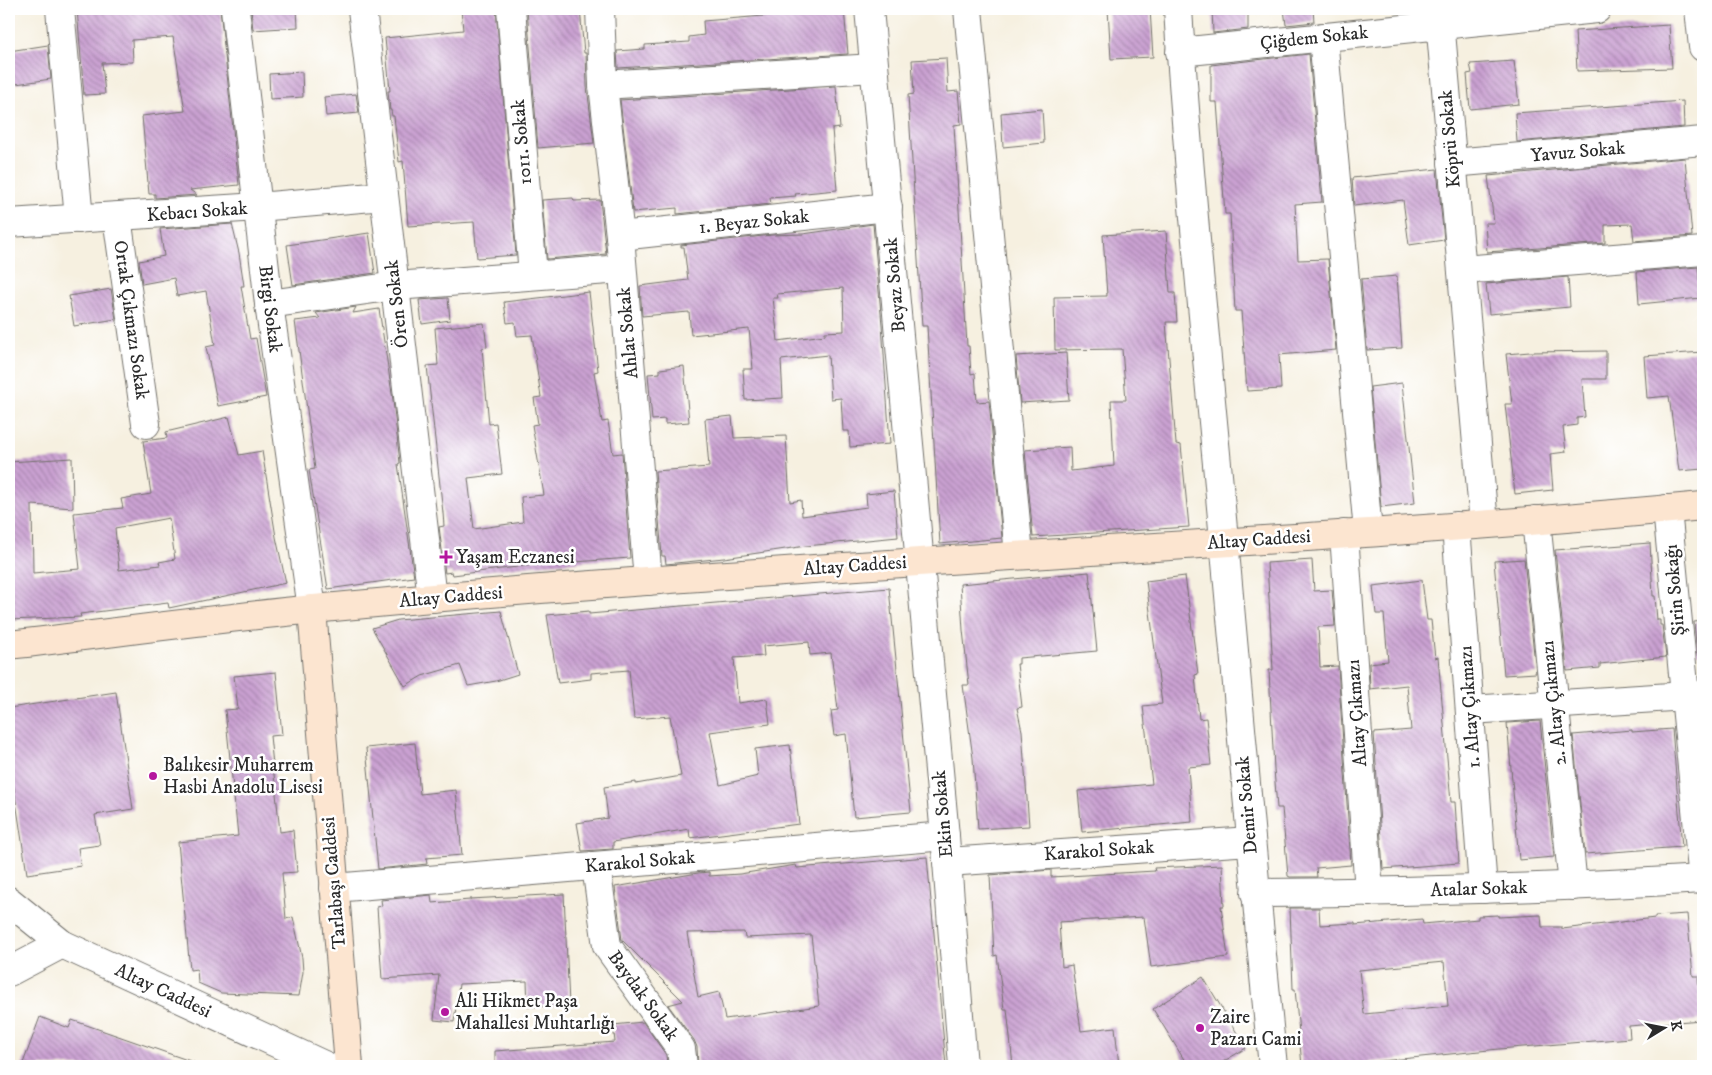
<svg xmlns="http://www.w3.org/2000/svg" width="1712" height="1075" viewBox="0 0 1712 1075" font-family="'IM FELL DW Pica',serif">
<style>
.building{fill:url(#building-back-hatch);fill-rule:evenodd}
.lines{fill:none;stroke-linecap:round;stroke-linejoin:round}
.minor-casing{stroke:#72706a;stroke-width:30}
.secondary-casing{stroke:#72706a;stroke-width:30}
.minor{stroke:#fff;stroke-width:28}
.secondary{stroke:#fce5d0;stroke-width:28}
.poi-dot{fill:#b5179e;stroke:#fff;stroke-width:2}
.labels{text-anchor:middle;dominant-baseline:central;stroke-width:5;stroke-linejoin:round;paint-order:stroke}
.street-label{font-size:19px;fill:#2b2b2b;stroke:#fff}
.poi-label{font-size:19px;fill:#2b2b2b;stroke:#fff;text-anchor:start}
</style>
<defs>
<pattern id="building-back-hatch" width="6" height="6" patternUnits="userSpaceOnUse" patternTransform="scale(1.25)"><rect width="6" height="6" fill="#caa1d2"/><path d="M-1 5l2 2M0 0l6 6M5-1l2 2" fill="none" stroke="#a483ab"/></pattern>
</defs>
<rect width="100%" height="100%" fill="#fff"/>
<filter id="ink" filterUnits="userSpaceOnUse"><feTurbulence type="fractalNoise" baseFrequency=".02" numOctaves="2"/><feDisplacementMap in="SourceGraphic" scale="10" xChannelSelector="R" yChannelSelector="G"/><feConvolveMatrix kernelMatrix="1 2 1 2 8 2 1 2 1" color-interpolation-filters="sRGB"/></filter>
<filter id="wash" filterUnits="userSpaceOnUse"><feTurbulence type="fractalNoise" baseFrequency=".0096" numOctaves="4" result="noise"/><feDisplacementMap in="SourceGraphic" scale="20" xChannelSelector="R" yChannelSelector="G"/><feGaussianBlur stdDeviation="1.12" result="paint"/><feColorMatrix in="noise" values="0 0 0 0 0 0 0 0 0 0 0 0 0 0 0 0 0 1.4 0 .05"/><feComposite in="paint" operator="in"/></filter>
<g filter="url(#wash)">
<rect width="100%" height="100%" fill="#f6f0e0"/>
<g id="blocks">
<!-- building -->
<g class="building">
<polygon points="77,9 220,9 239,185 190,190 197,195 155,198 155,194 149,194 142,116 185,111 173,37 132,40 133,62 102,63 105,94 84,95"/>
<polygon points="251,9 297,9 298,27 253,30"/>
<polygon points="461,9 496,9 516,255 477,258 474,222 408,226 403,161 399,162 394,116 392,116 391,110 390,110 388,91 390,91 385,38 463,30"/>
<polygon points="527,9 580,9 584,53 586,53 587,87 594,143 538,148"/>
<polygon points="800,9 844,9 848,54 618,68 617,51 645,49 645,45 689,42 689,37 704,35 703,21 800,13"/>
<polygon points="1108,9 1150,9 1153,57 1111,59"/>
<polygon points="1212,9 1248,9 1248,29 1213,33"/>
<polygon points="1284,9 1313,9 1314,22 1286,25"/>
<polygon points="1669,25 1672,68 1577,71 1575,31"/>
<polygon points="48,45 51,79 9,85 9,51"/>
<polygon points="1309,54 1322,202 1295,204 1298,260 1328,259 1336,350 1279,355 1281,389 1247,391 1241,311 1235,311 1230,214 1225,214 1217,102 1211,102 1211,65"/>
<polygon points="946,58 948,92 958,91 961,124 954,125 967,346 969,346 971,374 975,373 977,402 989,401 1002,538 940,544 927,326 922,326 908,95 914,94 912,60"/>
<polygon points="1514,61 1519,104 1470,109 1467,74 1472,73 1470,64"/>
<polygon points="302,72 303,97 270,99 269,74"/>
<polygon points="836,86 840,128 832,129 837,190 795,194 796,196 770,198 771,204 677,214 677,208 633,212 620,100"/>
<polygon points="356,94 359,113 326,116 324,97"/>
<polygon points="1683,101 1684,127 1517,142 1515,113"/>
<polygon points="1042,109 1044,143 1003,147 1001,113"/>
<polygon points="1685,158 1692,236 1634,241 1632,224 1605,225 1605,243 1487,252 1485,223 1494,223 1488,176"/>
<polygon points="1437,169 1444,240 1409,245 1403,200 1354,206 1352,178"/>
<polygon points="573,198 574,201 600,200 606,254 547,259 542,200"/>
<polygon points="232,224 239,253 244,286 241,286 250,339 256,338 266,397 218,406 206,347 215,345 206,291 177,296 174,278 142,284 139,261 164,256 160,229"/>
<path d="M873,224L882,325L890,444L850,447L849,431H843L841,398L831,399L828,355L781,360L783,398L745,400L743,369H753L749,329L691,335L689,312L642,316L640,286L688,280L684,247H681V245L772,235L803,234ZM843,288L844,331L825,332V335L778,341L773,298H778L777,294Z"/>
<polygon points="1166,231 1170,293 1175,293 1177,322 1166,322 1176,444 1181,445 1189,527 1033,537 1025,450 1070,447 1071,471 1114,466 1111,400 1126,400 1122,349 1055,350 1054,297 1107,296 1103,235"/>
<polygon points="369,233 375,273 293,285 287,245"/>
<polygon points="1698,267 1701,298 1639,304 1637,272"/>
<polygon points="1397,276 1402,348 1367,350 1361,279"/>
<polygon points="1568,277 1570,307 1489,314 1486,284"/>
<polygon points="111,289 116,319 74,326 69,296"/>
<polygon points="589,292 598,371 594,372 602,422 608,421 613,454 622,453 630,558 533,565 453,575 452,572 445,573 439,527 444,526 443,513 427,366 438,365 435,328 484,323 487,347 482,348 489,424 496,423 502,474 468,478 474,529 523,522 521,497 544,495 532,425 538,424 534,398 541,397 532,335 517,336 515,322 507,323 504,302"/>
<polygon points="448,298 450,320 422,324 419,300"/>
<polygon points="356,307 353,313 379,309 393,400 400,463 398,464 414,577 328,589 309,470 315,469 295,321 320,318 316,313"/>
<polygon points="1606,351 1606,379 1582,379 1585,417 1577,418 1577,425 1563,427 1566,452 1550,454 1553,490 1515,494 1505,404 1512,404 1506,354 1530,352"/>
<polygon points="1703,352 1703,469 1679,471 1669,396 1647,398 1644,356"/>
<polygon points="1066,353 1069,400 1020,403 1016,356"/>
<polygon points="684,366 689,422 665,424 665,419 652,420 648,374 660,373 660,369"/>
<polygon points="1402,383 1415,503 1381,507 1370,387"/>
<polygon points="732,416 734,438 786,436 790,502 801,500 802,516 867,507 866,494 894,491 898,537 806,546 724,558 666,564 665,556 662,556 655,471 709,467 705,419"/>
<path d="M229,417L239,455L262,451L276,537L286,583L169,608L168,603L80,614L81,617L9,620V462L72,458L73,508L32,505L33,573L80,569L74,513L123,508L121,499L151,494L143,441L167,438L166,432ZM169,518L175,559L159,562L160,565L119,570L115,528Z"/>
<polygon points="1650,543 1653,596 1655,596 1657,620 1660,620 1660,625 1662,625 1666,657 1600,664 1600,668 1567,671 1555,550"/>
<polygon points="1524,559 1536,673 1504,675 1494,561"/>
<polygon points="1312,560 1314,591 1332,590 1335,626 1318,627 1320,667 1338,666 1351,865 1316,868 1317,877 1290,877 1288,876 1282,808 1277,808 1274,769 1269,670 1273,670 1267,563"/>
<polygon points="1089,572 1097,651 1019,658 1019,664 1017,664 1022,707 1017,708 1022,731 1029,826 978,829 973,758 963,685 969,685 963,630 960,584"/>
<polygon points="1185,576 1198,674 1195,675 1199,719 1206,718 1211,765 1188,767 1192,822 1082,832 1078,791 1152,784 1143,706 1162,704 1146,581"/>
<polygon points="1422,580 1427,620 1431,620 1435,658 1438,657 1451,802 1455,802 1459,863 1383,869 1374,733 1411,730 1407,685 1370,689 1369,663 1388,661 1384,614 1376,614 1373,586"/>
<polygon points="889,588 911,812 854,817 846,734 834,736 831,711 838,710 831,653 810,655 809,642 763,646 764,656 734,658 738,703 767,699 770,724 710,732 720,785 758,776 755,749 790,745 799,824 690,838 689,829 613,842 613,849 582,851 577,823 608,818 604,787 636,782 636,784 681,776 670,716 634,719 629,670 591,673 591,679 558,683 547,615 589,611 589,614"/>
<polygon points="501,611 518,674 496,681 468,686 460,665 422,676 405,686 372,628 398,620"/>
<polygon points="1703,621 1703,653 1697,654 1694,622"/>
<polygon points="276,672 282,735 270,736 280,832 293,830 297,872 282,873 286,919 293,917 302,958 303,972 299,996 221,993 198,983 197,969 190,970 178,842 238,836 225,710 238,709 234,676"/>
<polygon points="116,692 133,809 95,815 100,845 78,848 81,866 27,874 13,782 9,783 9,708"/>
<polygon points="1540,721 1554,857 1519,860 1507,723"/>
<polygon points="1672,729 1682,847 1585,854 1573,735 1632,730 1632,732"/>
<polygon points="415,743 420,794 456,790 462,855 426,858 427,864 378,869 366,748"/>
<path d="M927,857L946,1066H698L697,1047L694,1040L668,1005L683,1001L622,940L615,887L698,873L709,872V876L740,874L796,865L797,868ZM744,932L745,938L811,935L819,1006L725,1019L719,992L698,997L687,933Z"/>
<polygon points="1222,865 1224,906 1221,906 1228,957 1151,967 1144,917 1059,922 1062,967 1072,965 1081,1031 1115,1027 1119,1066 1013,1066 1007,1009 1004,1009 997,955 994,956 990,875 1051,870 1051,877 1155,871 1154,868"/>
<polygon points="564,894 569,1005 528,1007 527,981 459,984 454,1022 434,1020 439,975 382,979 377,907 382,906 381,900 431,895 432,903 470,900 470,899"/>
<path d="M1290,908H1319L1320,925L1355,923V925L1422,919L1423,924L1478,919V916L1498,915V917L1541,915L1542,927H1562V929L1655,918V916L1687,914L1693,976H1698L1701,1020L1629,1026L1630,1038L1499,1049L1333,1066H1302L1295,989H1293ZM1444,962L1448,1006L1364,1014L1359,970Z"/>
<polygon points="1203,977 1246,1048 1216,1066 1188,1066 1153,1009"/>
<polygon points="40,1017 69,1028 72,1020 196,1063 195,1066 22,1066"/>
<polygon points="643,1022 666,1055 667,1066 495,1066 495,1051 615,1042 613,1025"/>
</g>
</g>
</g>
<g filter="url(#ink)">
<use href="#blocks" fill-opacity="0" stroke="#72706a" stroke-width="1"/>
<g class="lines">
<defs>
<g id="minor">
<polyline points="60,9 79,219"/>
<polyline points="235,9 269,304 312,609"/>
<polyline points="362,9 432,598"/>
<polyline points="511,9 533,275"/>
<polyline points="600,9 603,85 620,236 648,581"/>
<polyline points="869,9 945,836 963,1066"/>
<polyline points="968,9 1019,555"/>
<path d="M1178,9C1189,186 1208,363 1224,540C1240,716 1255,891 1273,1066"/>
<polyline points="1439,9 1484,524"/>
<polyline points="1699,9 1703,47"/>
<polyline points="1323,37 1368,532"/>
<polyline points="1180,52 1597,9"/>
<polyline points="603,85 874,68"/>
<polyline points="1452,163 1703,141"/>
<polyline points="117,217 146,424"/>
<polyline points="9,223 258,207 384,196"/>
<polyline points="620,236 888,207"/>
<polyline points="1462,270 1703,251"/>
<polyline points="269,304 395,286 622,269"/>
<polyline points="1667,509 1703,881"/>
<polyline points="1536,520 1573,886"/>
<polyline points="1456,526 1483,889"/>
<polyline points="1344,534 1369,892"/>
<polyline points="1470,710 1702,695"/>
<polyline points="947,862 1250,841"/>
<polyline points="596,866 607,946 681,1049 683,1066"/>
<polyline points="334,888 945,836"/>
<path d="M1255,893C1404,892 1554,888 1703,879"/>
<polyline points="9,901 62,944 326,1066"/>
<polyline points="9,972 62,944"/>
</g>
<g id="secondary">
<polyline points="312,609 349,1066"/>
<path d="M9,645C111,633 212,619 314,609C425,598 536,589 646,581C998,554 1352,539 1703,506"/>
</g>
</defs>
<!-- minor casing -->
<use href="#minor" class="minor-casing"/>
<!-- secondary casing -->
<use href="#secondary" class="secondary-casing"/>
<!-- minor -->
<use href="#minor" class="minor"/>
<!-- secondary -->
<use href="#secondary" class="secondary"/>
</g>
</g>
<!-- markers -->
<g class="poi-dot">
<path d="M443.5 549.5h5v5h5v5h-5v5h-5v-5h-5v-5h5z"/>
<circle cx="153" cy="776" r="5"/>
<circle cx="445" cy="1012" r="5"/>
<circle cx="1200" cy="1028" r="5"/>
</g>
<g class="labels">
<!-- street labels -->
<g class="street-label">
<text transform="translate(1314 38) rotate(-6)">Çiğdem Sokak</text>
<text transform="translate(1450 139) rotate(-95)">Köprü Sokak</text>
<text transform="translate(522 142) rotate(-95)">1011. Sokak</text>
<text transform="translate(1578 152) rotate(-5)">Yavuz Sokak</text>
<text transform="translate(197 212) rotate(-4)">Kebacı Sokak</text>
<text transform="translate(754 222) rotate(-6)">1. Beyaz Sokak</text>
<text transform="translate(895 285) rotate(-95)">Beyaz Sokak</text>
<text transform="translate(397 304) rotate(-97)">Ören Sokak</text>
<text transform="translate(270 309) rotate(83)">Birgi Sokak</text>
<text transform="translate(131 320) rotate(82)">Ortak Çıkmazı Sokak</text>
<text transform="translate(628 333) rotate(-95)">Ahlat Sokak</text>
<text transform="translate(1259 540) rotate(-4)">Altay Caddesi</text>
<text transform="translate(855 566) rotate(-4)">Altay Caddesi</text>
<text transform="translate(1675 590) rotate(-95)">Şirin Sokağı</text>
<text transform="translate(451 597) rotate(-5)">Altay Caddesi</text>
<text transform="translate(1554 703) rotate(-96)">2. Altay Çıkmazı</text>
<text transform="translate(1470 707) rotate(-94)">1. Altay Çıkmazı</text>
<text transform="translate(1357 713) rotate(-94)">Altay Çıkmazı</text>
<text transform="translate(1247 805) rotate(-95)">Demir Sokak</text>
<text transform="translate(943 814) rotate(-95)">Ekin Sokak</text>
<text transform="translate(1099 851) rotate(-4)">Karakol Sokak</text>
<text transform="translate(640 862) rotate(-5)">Karakol Sokak</text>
<text transform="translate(334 883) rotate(-95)">Tarlabaşı Caddesi</text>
<text transform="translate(1479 889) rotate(-2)">Atalar Sokak</text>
<text transform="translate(163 991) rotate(25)">Altay Caddesi</text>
<text transform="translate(643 996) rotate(54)">Baydak Sokak</text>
</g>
<!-- poi labels -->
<g class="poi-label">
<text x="456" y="557">Yaşam Eczanesi</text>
<text x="163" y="765">Balıkesir Muharrem<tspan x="163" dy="22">Hasbi Anadolu Lisesi</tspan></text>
<text x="455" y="1001">Ali Hikmet Paşa<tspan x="455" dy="22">Mahallesi Muhtarlığı</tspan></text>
<text x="1210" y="1017">Zaire<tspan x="1210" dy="22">Pazarı Cami</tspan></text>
</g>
</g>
<!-- margin -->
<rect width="1712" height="1075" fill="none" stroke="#fff" stroke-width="30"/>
<!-- north arrow -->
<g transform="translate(1664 1028) rotate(80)" stroke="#ffffff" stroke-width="4" paint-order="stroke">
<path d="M0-4L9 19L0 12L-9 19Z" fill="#2b2b2b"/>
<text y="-8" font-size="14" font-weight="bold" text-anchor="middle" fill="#2b2b2b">K</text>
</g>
</svg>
